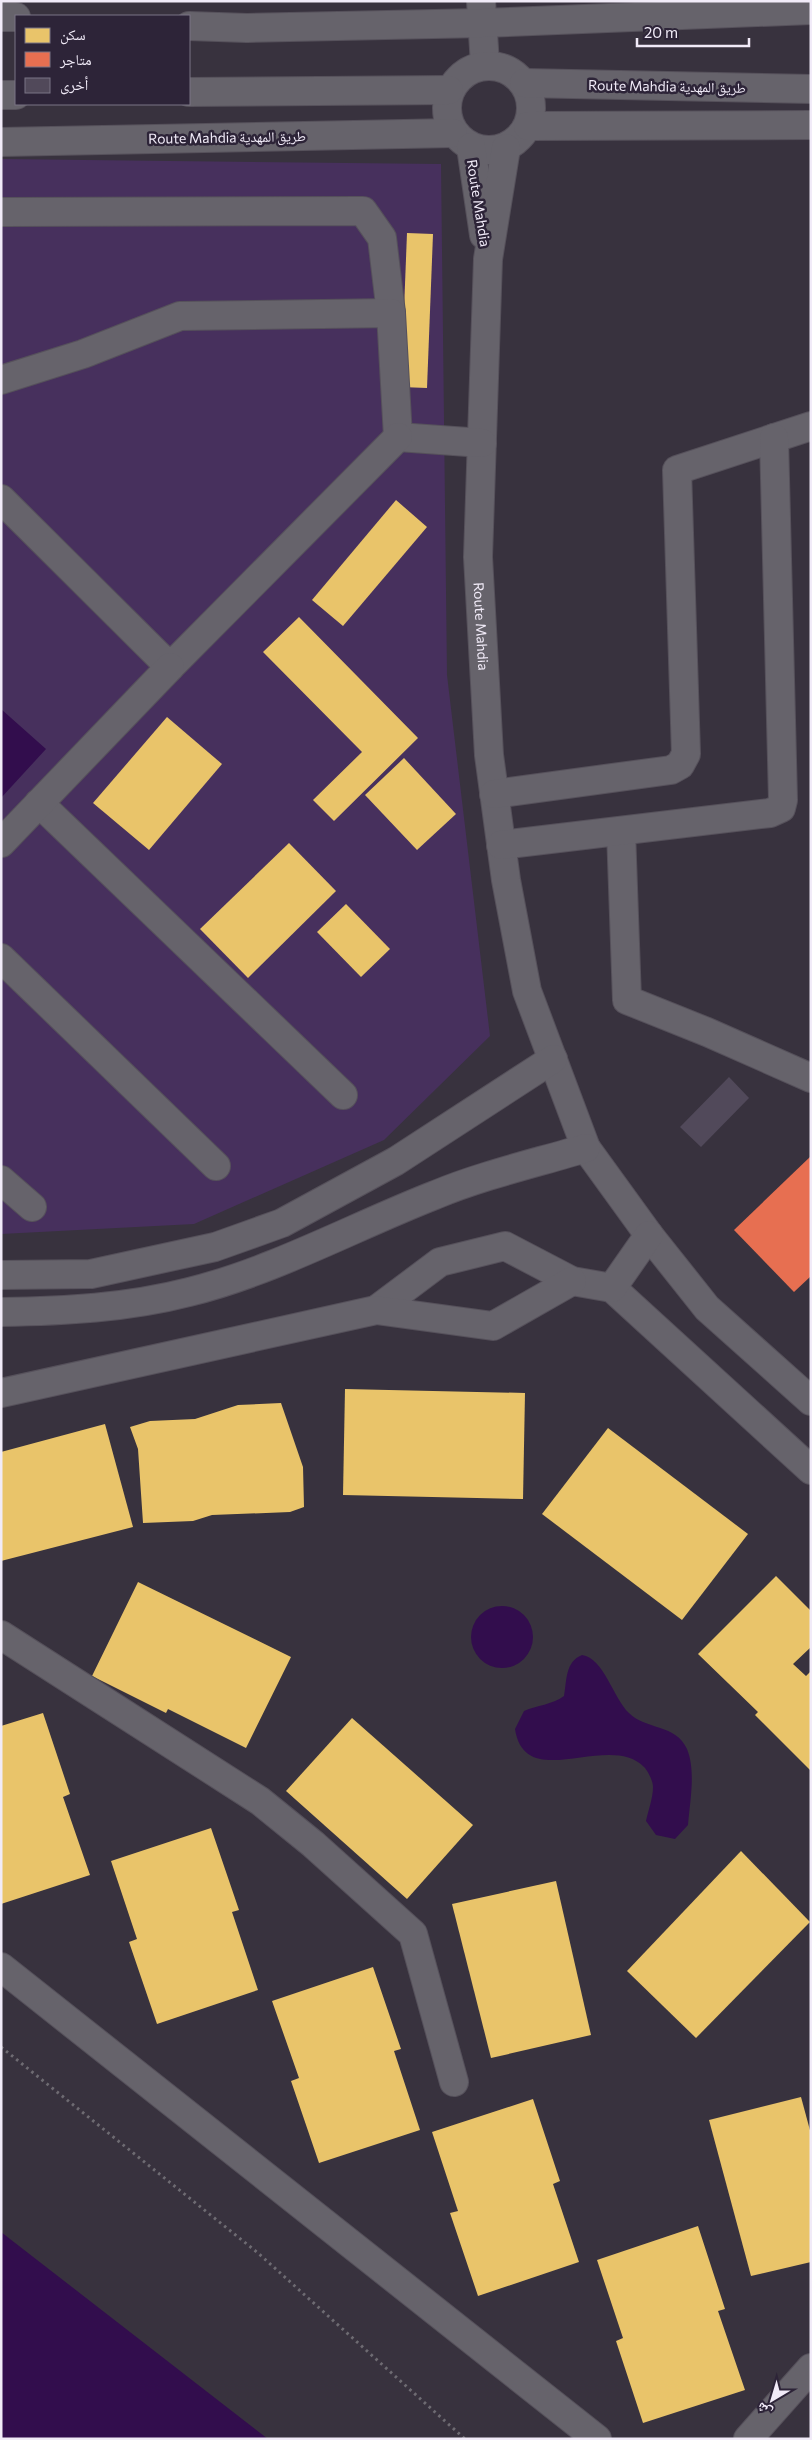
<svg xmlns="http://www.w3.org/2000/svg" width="812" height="2440" viewBox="0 0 812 2440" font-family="Commissioner,'Noto Naskh Arabic',sans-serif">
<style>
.green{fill:#47305d}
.water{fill:#320d4d}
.homes{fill:#e9c46a}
.shops{fill:#e76f51}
.building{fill:#51495a}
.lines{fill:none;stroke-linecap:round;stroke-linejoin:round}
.minor-casing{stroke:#56515b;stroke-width:30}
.path{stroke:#6e6b72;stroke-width:3;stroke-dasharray:2.5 4;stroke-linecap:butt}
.minor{stroke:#66636b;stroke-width:28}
.labels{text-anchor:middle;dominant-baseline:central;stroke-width:5;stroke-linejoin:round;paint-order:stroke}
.street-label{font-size:14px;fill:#f1ebf8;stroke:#2d2438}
</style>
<rect width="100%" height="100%" fill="#38323e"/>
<!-- green -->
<polygon class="green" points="1,159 441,164 447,675 490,1036 384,1140 194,1224 1,1234"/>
<!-- water -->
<g class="water">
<polygon points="1,709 46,749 1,798"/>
<circle cx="502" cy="1637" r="31"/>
<path d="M582,1655C604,1658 613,1698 629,1713C646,1730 676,1724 687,1749C696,1771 690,1801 688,1825L675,1839L656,1835L646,1821C648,1811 653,1798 653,1787C653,1781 648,1771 644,1767C609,1731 525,1794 515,1729L524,1711C537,1705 552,1705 564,1696C567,1680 565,1662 582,1655Z"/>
<polygon points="1,2232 268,2439 1,2439"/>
</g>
<!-- homes -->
<g class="homes">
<polygon points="407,233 433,234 427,388 401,387"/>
<polygon points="396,500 427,527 343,626 312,600"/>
<polygon points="299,617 418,738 334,821 313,800 362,752 263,652"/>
<polygon points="167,717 222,764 149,850 93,803"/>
<polygon points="404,758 456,814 417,850 365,795"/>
<polygon points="289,843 336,891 248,978 200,929"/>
<polygon points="346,904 390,949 361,977 317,932"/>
<polygon points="345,1389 525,1393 523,1499 343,1495"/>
<polygon points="281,1403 303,1467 304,1507 290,1512 212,1515 193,1521 143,1523 138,1449 130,1427 150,1421 195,1419 238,1405"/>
<polygon points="105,1424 133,1527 1,1561 1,1452"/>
<polygon points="608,1428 748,1534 682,1620 542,1514"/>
<polygon points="776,1576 811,1611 811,1647 793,1664 806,1676 811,1671 811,1771 755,1715 758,1712 698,1654"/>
<polygon points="138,1582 291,1657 246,1748 168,1709 166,1713 92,1676"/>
<polygon points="43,1713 70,1794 63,1797 90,1875 1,1904 1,1726"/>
<polygon points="352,1718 473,1825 407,1899 286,1791"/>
<polygon points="211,1828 239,1910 232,1912 258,1990 157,2024 129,1942 137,1939 111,1861"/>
<polygon points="741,1851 810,1922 696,2038 627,1971"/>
<polygon points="556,1881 591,2035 491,2058 452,1904"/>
<polygon points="373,1967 401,2049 394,2051 420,2130 319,2163 291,2081 299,2078 272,2001"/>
<polygon points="801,2097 811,2134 811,2262 751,2276 709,2120"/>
<polygon points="533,2099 560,2181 553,2184 579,2262 478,2296 450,2213 458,2211 432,2132"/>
<polygon points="698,2226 725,2309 718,2311 745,2390 643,2423 616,2341 623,2338 597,2260"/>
</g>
<!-- shops -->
<polygon class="shops" points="811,1156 811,1276 794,1292 734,1230"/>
<!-- building -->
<polygon class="building" points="729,1077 749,1098 701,1147 680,1127"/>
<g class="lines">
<defs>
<g id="minor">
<polyline points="481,1 485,65"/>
<polyline points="1,17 16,17"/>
<polyline points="189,26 247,28 482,23 811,10"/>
<circle cx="489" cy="108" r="42"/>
<polyline points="524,83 811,89"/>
<polyline points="189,92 449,90"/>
<polyline points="1,95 16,95"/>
<polyline points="528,126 811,125"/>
<polyline points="1,142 453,133"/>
<polyline points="471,147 484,235"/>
<path id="s1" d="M506,148L488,259L478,557L489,755L506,880L527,991L586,1148L649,1235L707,1308L811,1401"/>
<polyline points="1,212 363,211 382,238 391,313"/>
<polyline points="1,380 83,354 180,316 391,313 398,437 482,443"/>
<polyline points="1,499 170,667 398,437"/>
<polyline points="494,794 671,770 680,765 686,754 677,470 811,426"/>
<polyline points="39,803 343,1095"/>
<polyline points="621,831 627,1000 707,1032 811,1078"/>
<polyline points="1,843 170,667"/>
<polyline points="501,845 770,813 781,808 783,800 774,438"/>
<polyline points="1,958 216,1166"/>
<polyline points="1,1180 32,1207"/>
<polyline points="1,1275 91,1274 215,1247 282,1223 396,1161 553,1059"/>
<polyline points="612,1288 811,1470"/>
<polyline points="376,1310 440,1262 505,1246 572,1281 612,1288 649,1235"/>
<path d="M1,1312C64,1311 127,1308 189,1292C274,1271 353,1227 435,1195C483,1175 536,1163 586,1148"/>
<polyline points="1,1393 376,1310 493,1326 572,1281"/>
<polyline points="1,1635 260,1801 313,1844 413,1934 454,2082"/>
<polyline points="1,1967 597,2439"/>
<polyline points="748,2439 811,2368"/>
</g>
</defs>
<!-- minor casing -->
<use href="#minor" class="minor-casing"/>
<!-- path -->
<polyline class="path" points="1,2047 258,2253 465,2439"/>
<!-- minor -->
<use href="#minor" class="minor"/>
</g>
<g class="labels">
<!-- street labels -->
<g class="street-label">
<text transform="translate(667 86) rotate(1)">Route Mahdia طريق المهدية</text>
<text transform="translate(227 137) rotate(-1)">Route Mahdia طريق المهدية</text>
<text transform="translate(479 203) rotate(81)">Route Mahdia</text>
<text stroke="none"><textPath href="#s1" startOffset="480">Route Mahdia</textPath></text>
</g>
</g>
<!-- border -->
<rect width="812" height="2440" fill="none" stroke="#f1ebf8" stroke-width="5"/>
<!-- legend -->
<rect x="15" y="15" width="175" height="90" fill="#2d2438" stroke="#7b7485"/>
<rect x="25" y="28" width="25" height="15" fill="#e9c46a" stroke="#7b7485"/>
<text x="60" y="40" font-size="15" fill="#f1ebf8">سكن</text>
<rect x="25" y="52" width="25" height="15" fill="#e76f51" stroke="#7b7485"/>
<text x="60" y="65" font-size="15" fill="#f1ebf8">متاجر</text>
<rect x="25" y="78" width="25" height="15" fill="#51495a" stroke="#7b7485"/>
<text x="60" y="90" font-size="15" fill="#f1ebf8">أخرى</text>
<!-- north arrow -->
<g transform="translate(772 2400) rotate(218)" stroke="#2d2438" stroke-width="4" paint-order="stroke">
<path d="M0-4L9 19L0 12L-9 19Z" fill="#f1ebf8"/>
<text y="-8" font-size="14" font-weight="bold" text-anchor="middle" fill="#f1ebf8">ش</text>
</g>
<!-- scale -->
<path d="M637 38v8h112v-8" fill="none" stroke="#f1ebf8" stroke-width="2.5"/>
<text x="644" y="38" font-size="15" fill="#f1ebf8" stroke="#2d2438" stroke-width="4" paint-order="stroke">20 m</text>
</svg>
